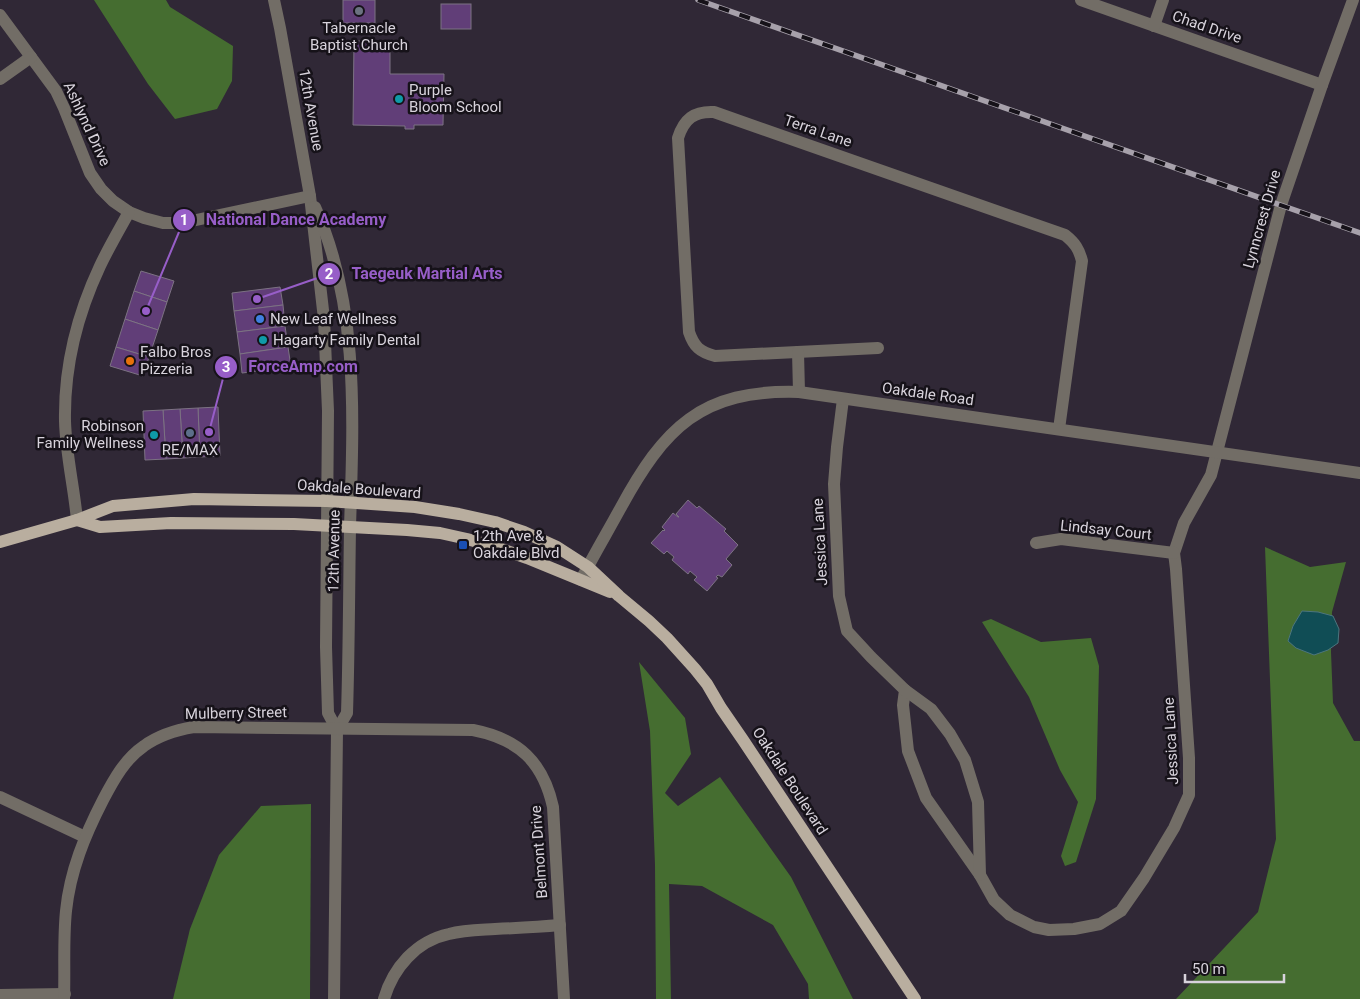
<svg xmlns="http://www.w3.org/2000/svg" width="1360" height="999" font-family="Roboto,sans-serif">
<rect width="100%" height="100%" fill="#302836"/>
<!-- forest -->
<g fill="#456d30">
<path d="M94,0H166L170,7L233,46L232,81L217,109L175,119L148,84Z"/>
<path d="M1265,547L1310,567L1346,562L1332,612L1331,652L1333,703L1354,741H1360V999H1176L1258,912L1276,839Z"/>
<path d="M991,619L1041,642L1091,638L1099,666L1096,799L1076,862L1065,866L1061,856L1078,802L1060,770L1029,697L982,622Z"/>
<path d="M639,662L685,718L691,754L665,793L678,806L720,777L791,877L853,999H809L808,984L773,925L702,886L669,884L671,999H656L655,865L650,731Z"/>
<path d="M311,804L310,999H173L190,929L219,855L261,806Z"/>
</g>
<!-- water -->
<path fill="#104d55" stroke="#4c757e" d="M1302,611L1318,612L1333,616L1339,629L1338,643L1328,650L1314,655L1296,648L1288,641L1293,626Z"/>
<!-- building -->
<g fill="#613e78" stroke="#7c7283">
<rect x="343" y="0" width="32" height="23"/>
<rect x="441" y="4" width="30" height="25"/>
<path d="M354,41H390V74H444L443,125H414V129H405V126L353,125Z"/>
<path d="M141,271L174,281L167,302L134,291Z"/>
<path d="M280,287L283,305L234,311L232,293Z"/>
<path d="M134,291L167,302L158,330L125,319Z"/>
<path d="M283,305L285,326L237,332L234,311Z"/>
<path d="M125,319L158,330L149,357L116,347Z"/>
<path d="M285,326L288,347L240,354L237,332Z"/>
<path d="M116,347L149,357L143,376L110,366Z"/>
<path d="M288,347L291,367L242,373L240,354Z"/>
<path d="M218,407L220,456L200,457L198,408Z"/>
<path d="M198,408L200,457L183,458L180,409Z"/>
<path d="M180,409L183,458L166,459L163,410Z"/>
<path d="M163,410L166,459L145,460L143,411Z"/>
<path d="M688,500L697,508L699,506L726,529L724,531L738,545L726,559L732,565L722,577L718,575L716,577L718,578L707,591L694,580L697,577L690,571L688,574L672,560L674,557L667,551L664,554L651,543L663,530L664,531L665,530L662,527L673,513L678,517H679L676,514Z"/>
</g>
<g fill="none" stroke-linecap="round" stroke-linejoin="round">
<!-- minor -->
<g stroke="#726d66" stroke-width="12">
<path d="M274,0L280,28L310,196L324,319L328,411L326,647L328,713L337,730L334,999"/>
<path d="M1081,0L1322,85"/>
<path d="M0,15L56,91L64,108L90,173L101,189L113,201L129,212L144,218L163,223H182L310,196"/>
<path d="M1154,26L1163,0"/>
<path d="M0,79L31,57"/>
<path d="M315,207C360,306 353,422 350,528C349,590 349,651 347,713L337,730"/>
<path d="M878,348L715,356C700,352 694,347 689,332L678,138C684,119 694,111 714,112L1065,235C1075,243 1079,249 1082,261L1059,429"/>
<path d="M798,352L799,392"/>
<path d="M843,399L837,447L834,484L839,596L847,631L871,657L905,690L903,705L908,751L926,798L980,875L994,900L1010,915L1034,927L1049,930L1074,929L1100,924L1121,911L1144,878L1174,828L1189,795V758L1176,569L1174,553L1184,523L1211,475L1281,205L1322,85L1353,0"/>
<path d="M77,520C74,487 66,455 65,421C64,367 77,315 100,266C109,247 119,230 129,212"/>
<path d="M1036,543L1061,539L1174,553"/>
<path d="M581,580C593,556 607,533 620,509C664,428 701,389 799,392L1360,473"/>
<path d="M905,690L931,709L950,734L965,760L978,802L980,875"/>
<path d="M0,797L85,837"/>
<path d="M0,995L65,994"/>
<path d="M64,999C65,970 63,940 66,911C70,871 85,835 103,800C114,779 125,759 144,746C159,735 176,730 194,727L473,730C519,739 543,762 553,807L564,999"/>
<path d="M384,999C393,968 416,941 449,934C464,930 480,930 495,929C517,928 538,927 560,925"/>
</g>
<!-- major -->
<g stroke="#b9ae9f" stroke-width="12">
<path d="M77,520L100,527L171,523L294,524L407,530L440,533L467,539L495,547L527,558L610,592"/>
<path d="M0,542L77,520L113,506L194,499L327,501L415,507L459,514L495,522L524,532L557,547L588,567L619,596L649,621L667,638L695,669L707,684L721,708L743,740L915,999"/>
</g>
<!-- rail casing -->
<g stroke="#a7a1ab" stroke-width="5.5">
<path id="rail" d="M698,0L1360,233"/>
</g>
<!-- rail -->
<use href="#rail" stroke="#161219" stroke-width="4" stroke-dasharray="11" stroke-linecap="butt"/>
</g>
<!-- markers -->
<circle fill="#6b7280" stroke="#161219" stroke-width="2" cx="359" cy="11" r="5"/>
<g fill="#0f9aa8" stroke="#161219" stroke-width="2">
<circle cx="399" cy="99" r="5"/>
<circle cx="263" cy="340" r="5"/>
<circle cx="154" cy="435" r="5"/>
</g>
<circle fill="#3f7fe0" stroke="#161219" stroke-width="2" cx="260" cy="319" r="5"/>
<circle fill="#e8710a" stroke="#161219" stroke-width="2" cx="130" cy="361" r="5"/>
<circle fill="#5c6f8a" stroke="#161219" stroke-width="2" cx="190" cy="433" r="5"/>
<rect fill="#1a4fb4" stroke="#161219" stroke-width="2" x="458" y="540" width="10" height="10" rx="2.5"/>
<g text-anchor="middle" stroke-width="5" stroke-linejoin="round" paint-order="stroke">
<!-- street labels -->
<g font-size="15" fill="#d8d3dc" stroke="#161219">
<text transform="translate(1207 27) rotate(19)" y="5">Chad Drive</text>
<text transform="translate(311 110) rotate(80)" y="5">12th Avenue</text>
<text transform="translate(87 124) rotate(65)" y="5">Ashlynd Drive</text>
<text transform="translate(818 131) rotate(19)" y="5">Terra Lane</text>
<text transform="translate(1262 219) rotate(-74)" y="5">Lynncrest Drive</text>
<text transform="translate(928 394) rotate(8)" y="5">Oakdale Road</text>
<text transform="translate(359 489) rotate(4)" y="5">Oakdale Boulevard</text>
<text transform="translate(1106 530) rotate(6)" y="5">Lindsay Court</text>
<text transform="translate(820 542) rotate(-93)" y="5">Jessica Lane</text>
<text transform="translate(334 551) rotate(-89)" y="5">12th Avenue</text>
<text transform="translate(236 713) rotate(-1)" y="5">Mulberry Street</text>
<text transform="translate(1171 741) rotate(-93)" y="5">Jessica Lane</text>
<text transform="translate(790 781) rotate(57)" y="5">Oakdale Boulevard</text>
<text transform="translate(539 852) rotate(-94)" y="5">Belmont Drive</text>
</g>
<!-- poi labels -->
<g font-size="15" fill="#d8d3dc" stroke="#161219" text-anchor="start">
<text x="359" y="33" text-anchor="middle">Tabernacle<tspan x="359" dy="17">Baptist Church</tspan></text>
<text x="409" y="95">Purple<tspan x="409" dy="17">Bloom School</tspan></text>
<text x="270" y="324">New Leaf Wellness</text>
<text x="273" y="345">Hagarty Family Dental</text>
<text x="140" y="357">Falbo Bros<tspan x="140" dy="17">Pizzeria</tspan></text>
<text x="144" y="431" text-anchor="end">Robinson<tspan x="144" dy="17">Family Wellness</tspan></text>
<text x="190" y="455" text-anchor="middle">RE/MAX</text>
<text x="473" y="541">12th Ave &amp;<tspan x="473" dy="17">Oakdale Blvd</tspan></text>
</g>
</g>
<!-- callouts -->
<path fill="none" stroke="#975ec8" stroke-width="2" d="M146 311L184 220M257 299L329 274M209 432L226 367"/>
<g fill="#975ec8" stroke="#161219" stroke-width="2">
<circle cx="146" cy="311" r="5"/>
<circle cx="257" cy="299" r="5"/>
<circle cx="209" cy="432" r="5"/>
<circle cx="184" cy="220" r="12"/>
<circle cx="329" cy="274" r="12"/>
<circle cx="226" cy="367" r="12"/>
</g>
<g font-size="15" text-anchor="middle" font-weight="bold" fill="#fff">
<text x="184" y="225">1</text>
<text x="329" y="279">2</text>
<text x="226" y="372">3</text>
</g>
<g font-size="16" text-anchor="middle" font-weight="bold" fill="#975ec8" stroke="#161219" stroke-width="5" stroke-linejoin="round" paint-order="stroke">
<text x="296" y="225">National Dance Academy</text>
<text x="427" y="279">Taegeuk Martial Arts</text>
<text x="303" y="372">ForceAmp.com</text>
</g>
<!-- scale -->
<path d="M1185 974v8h99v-8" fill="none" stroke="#d8d3dc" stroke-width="2.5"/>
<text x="1192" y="974" font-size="15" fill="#d8d3dc" stroke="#161219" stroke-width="4" paint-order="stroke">50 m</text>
</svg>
